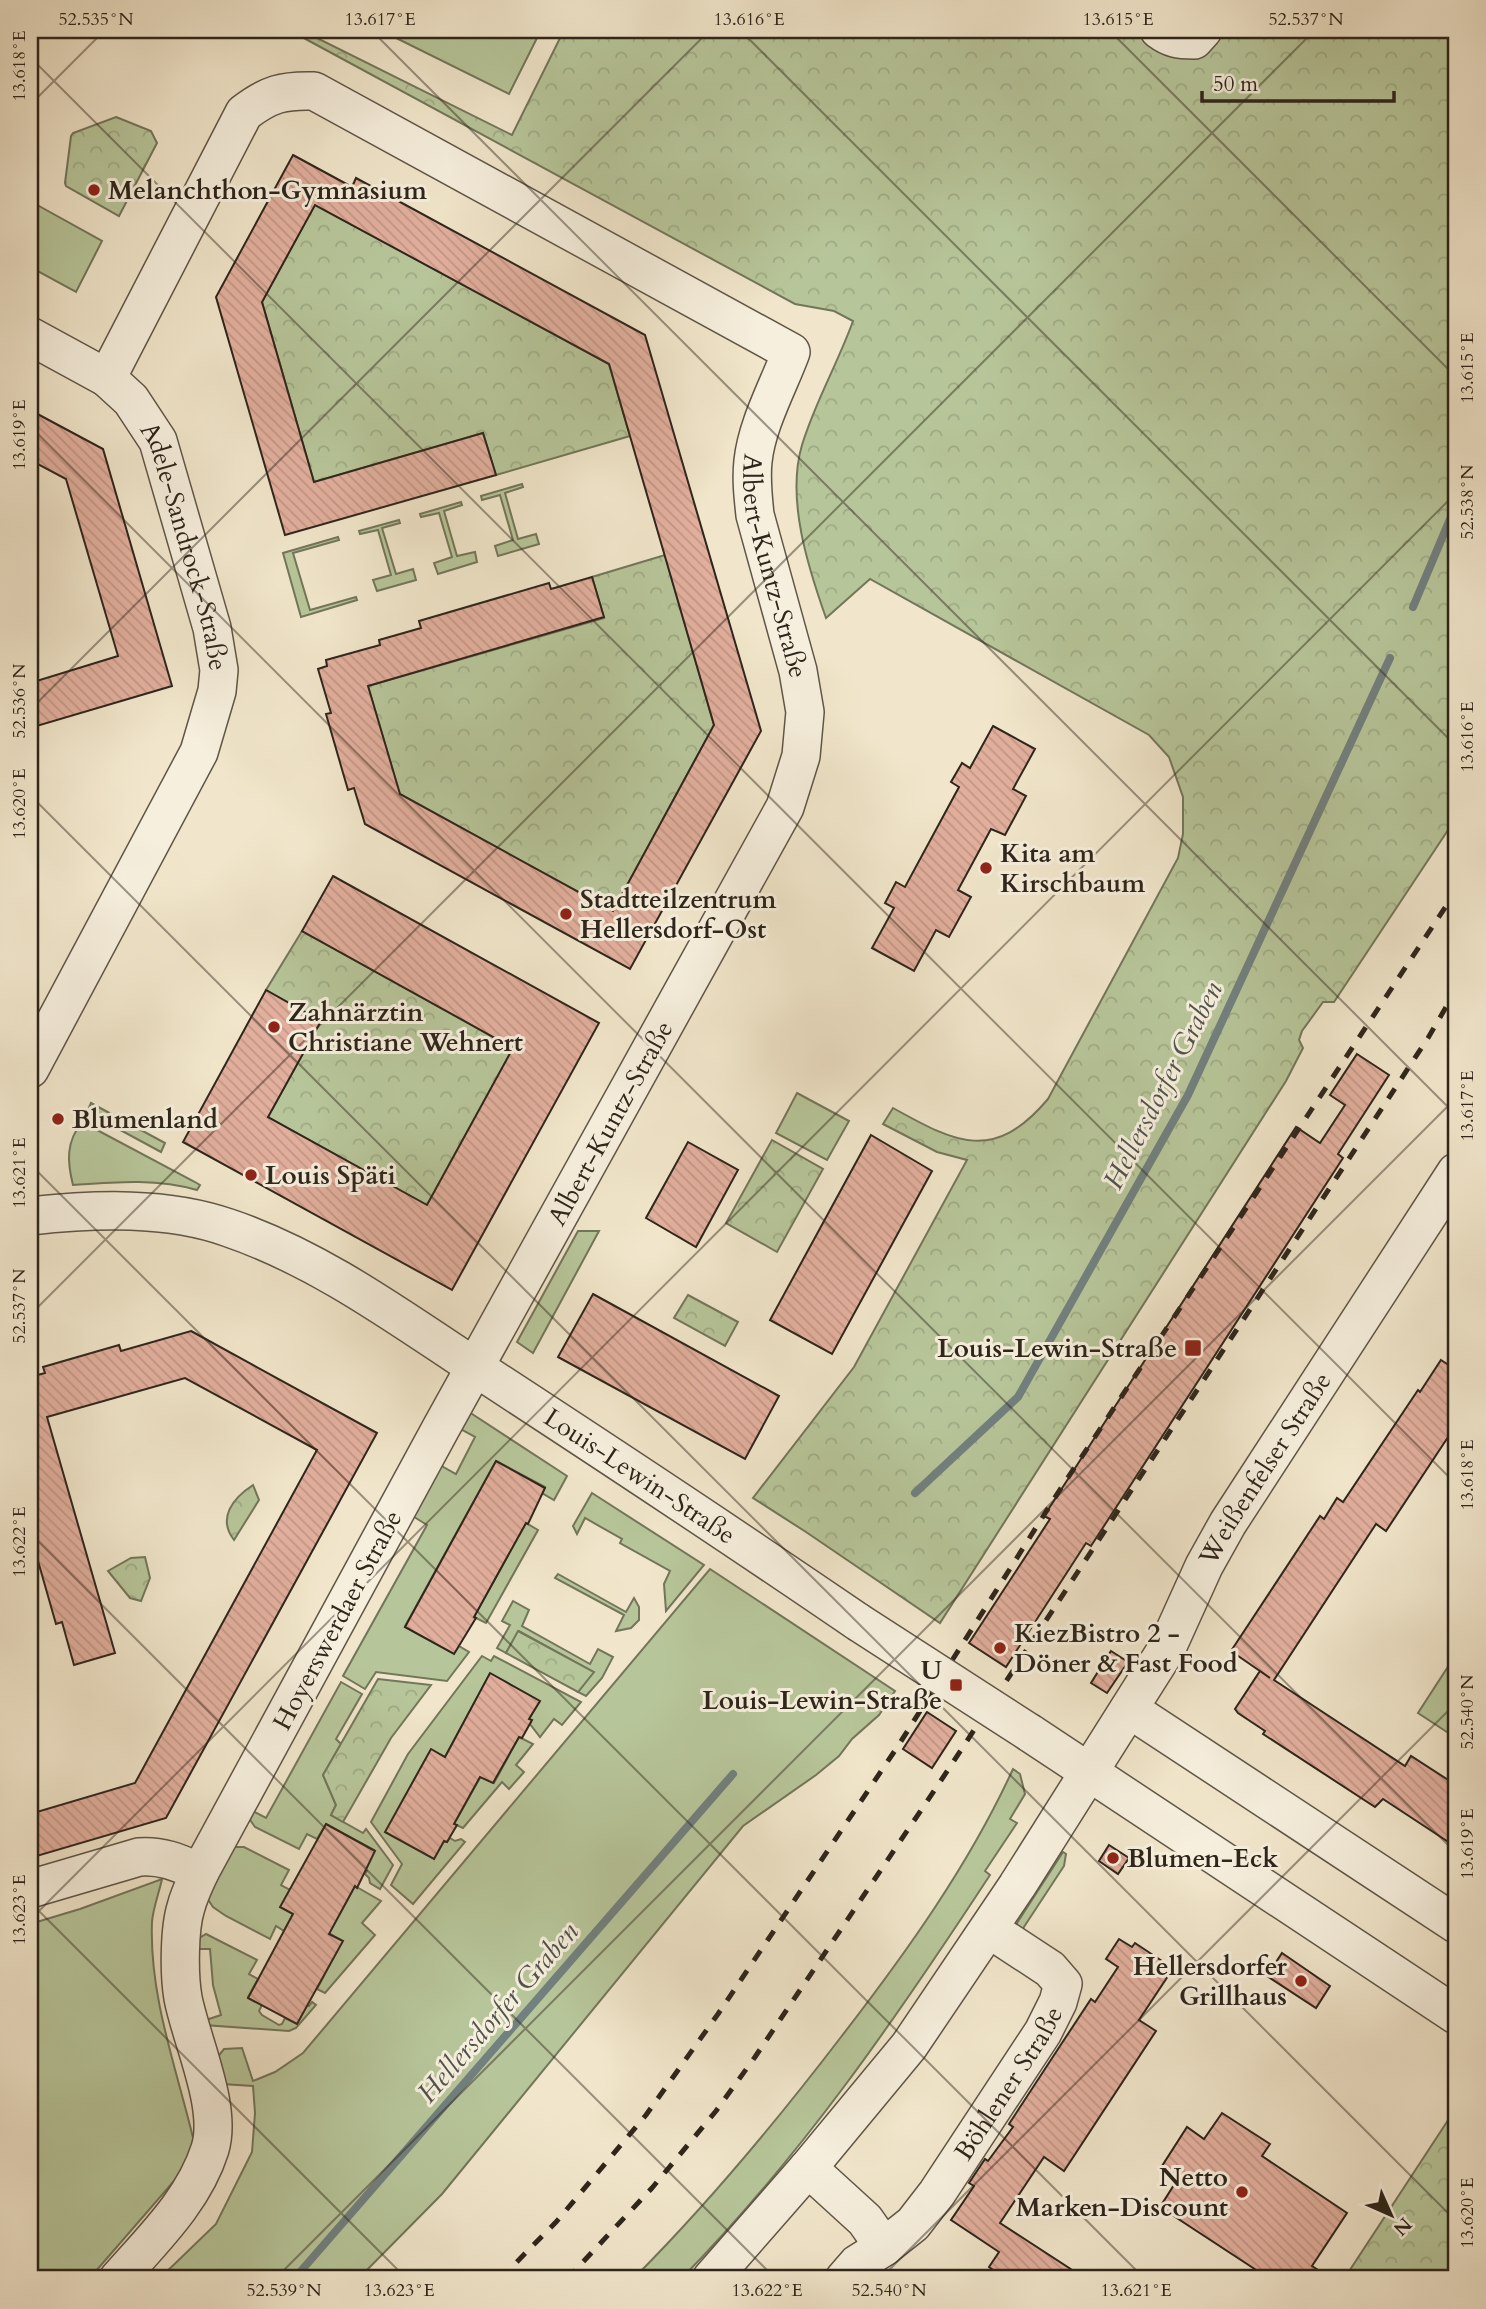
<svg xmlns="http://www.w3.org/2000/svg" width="1486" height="2309" font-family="Cardo,serif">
<defs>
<pattern id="park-crowns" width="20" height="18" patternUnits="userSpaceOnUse" patternTransform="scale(1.75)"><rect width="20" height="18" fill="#b7c69a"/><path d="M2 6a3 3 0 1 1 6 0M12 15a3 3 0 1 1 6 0" fill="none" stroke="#9eaa84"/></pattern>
<pattern id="building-back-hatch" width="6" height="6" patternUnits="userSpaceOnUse" patternTransform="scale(1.75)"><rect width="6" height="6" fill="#e2af9d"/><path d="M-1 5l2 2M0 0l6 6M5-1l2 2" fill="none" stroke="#c29687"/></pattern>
</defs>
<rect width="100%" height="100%" fill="#f1e6cb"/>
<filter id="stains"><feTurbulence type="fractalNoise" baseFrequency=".00286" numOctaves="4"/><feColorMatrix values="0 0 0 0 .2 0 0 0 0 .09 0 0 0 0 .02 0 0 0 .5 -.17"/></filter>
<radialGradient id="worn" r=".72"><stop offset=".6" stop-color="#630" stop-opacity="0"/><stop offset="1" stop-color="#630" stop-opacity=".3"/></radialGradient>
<!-- grass -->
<g fill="#b7c69a" stroke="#72765a" stroke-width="2">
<path d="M380,30H541L509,94Z"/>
<path d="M30,201L102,241L76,292L30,267Z"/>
<path d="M522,484L523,487L505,493L518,539L536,534L539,544L498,556L495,546L513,540L500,495L482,500L481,496Z"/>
<path d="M461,502L462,505L444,511L457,556L475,552L477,562L438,574L434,563L452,557L439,513L421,517L420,514Z"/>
<path d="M399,520L400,523L382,528L396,574L413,569L416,580L377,591L373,580L391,575L378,530L360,534L359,531Z"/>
<path d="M338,537L339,540L293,553L310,610L356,597L357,600L301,617L283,553Z"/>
<path d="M797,1093L849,1121L827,1160L776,1133Z"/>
<path d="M91,1103L165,1143L161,1152L87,1112Z"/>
<path d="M82,1122L195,1182L200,1185L197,1190C157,1178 114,1182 73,1185C67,1161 66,1142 82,1122Z"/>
<path d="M578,1231H599L533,1353L517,1342Z"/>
<path d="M466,1410L567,1476L554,1500L542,1493L545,1487L496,1461L405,1626L454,1653L459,1646L469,1652L447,1681L376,1672L365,1689L343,1676L427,1525L411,1515L438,1464L456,1474L475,1437L457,1427Z"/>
<path d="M592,1493L704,1565L666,1611L664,1584L670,1571L620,1543L622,1539L585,1518L577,1534L573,1526Z"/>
<path d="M526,1523L538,1530L486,1623L474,1617Z"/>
<path d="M710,1569L895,1691L879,1715L852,1739L839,1756L816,1775L743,1826L442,2194L358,2279H159L216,2224L252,2152L255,2113L253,2086L222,2084L215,2060L224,2049L242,2048L253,2081L275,2072L303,2053Z"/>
<path d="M558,1574L626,1612L634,1598L639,1607V1620L631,1628L616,1631L624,1615L555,1578Z"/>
<path d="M513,1601L529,1610L522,1626L590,1664L598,1649L613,1657L602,1678L586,1696L578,1692L593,1672L519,1631L506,1653L497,1648L510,1625L502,1621Z"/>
<path d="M482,1656L491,1661L494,1656L581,1702L562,1725L554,1719L540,1737L530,1724L531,1721L529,1719L539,1701L490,1674L445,1757L431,1750L386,1832L434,1859L444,1841L447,1842L450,1838L455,1841L461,1839L465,1842L413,1904L391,1885L402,1864L371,1822L408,1754Z"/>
<path d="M1453,1659L1456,1661L1454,1680L1456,1682V1738L1418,1713Z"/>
<path d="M341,1682L362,1694L336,1739L341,1744L323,1775L336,1805L331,1815L363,1833L366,1829L393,1865L380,1889L370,1883L369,1878L365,1874L367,1871L365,1869L374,1850L326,1824L317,1839L307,1834L299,1849L255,1827L246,1814L249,1809L266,1818Z"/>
<path d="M519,1737L533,1744L516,1765L524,1772L509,1789L502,1782L463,1828L454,1824L481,1776L494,1783Z"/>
<path d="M1013,1769L1020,1774L1025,1794L1010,1819L1017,1823L985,1871L990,1875C897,2017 801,2157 681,2279H633C708,2204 776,2122 841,2037C906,1953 969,1865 1013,1769Z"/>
<path d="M227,1847H244L289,1870L281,1885L290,1890L293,1914L284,1931L276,1926L270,1939L226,1916L213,1907L203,1892Z"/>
<path d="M1063,1852L1066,1854L1064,1866L1018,1936L1017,1923Z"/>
<path d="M162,1879C159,1893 153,1908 152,1922C149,1998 178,2072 195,2146L181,2173L89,2279H30V1924L80,1909Z"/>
<path d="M355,1886L381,1901L362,1923L375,1935L325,1993L317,1989L342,1941L329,1933Z"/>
<path d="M206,1934L257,1960L249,1974L258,1979L248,1997L262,2005L259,2011L262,2015L279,2025L282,2024L285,2018L297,2024L307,2005L309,2006L312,2002L316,2005L296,2028L289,2031L204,2025L203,2021L221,2015L213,1985L210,1949H192L191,1943Z"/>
</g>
<!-- park -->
<g fill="url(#park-crowns)" stroke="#72765a" stroke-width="2">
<path d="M289,30H301L512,135L564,30H1456V818L1334,1002H1323L1302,1031L1299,1040L1303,1048L1286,1081L940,1623L806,1532L753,1498L854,1367L967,1160L937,1152L883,1124L893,1108C956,1143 994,1163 1048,1099L1178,858L1183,834V797L1169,757L1149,735L870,579L826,618C808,567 786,499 802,445C815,402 838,363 853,321L834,311L795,304Z"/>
<path d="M116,117L151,131L157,143L119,216L66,186L65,183L71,136L73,133Z"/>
<path d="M320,195L336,216L609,364L630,436L496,475L483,433L314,482L262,302Z"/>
<path d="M665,555L714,725L613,911L400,795L368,686L604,618L592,577Z"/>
<path d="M302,931L513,1048L427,1205L268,1117L321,1021L266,990Z"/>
<path d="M772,1140L823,1169L777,1252L726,1223Z"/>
<path d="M688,1295L738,1322L725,1346L674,1318Z"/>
<path d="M253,1485L259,1500L234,1540C217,1518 233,1498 253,1485Z"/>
<path d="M145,1557L150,1578L141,1601L130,1598L108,1571L131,1558Z"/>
<path d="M518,1631L594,1672L578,1692L506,1653Z"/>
<path d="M378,1679L431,1685L391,1738L343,1822L331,1815L336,1805L323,1775Z"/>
<path d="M1456,2108V2279H1344Z"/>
</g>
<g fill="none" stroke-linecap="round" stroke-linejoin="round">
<!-- stream -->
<g stroke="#72807f" stroke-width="8">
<path d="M1413,607L1456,505"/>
<path d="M915,1493L1018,1397L1188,1095L1390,658"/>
<path d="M294,2279L733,1774"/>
</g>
</g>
<!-- building -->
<g fill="url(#building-back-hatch)" stroke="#2e251b" stroke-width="2">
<path d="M293,155L352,187L356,178L645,335L761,731L630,969L365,824L354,788L348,790L341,766L326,714L331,713L318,669L327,666L326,660L380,645L379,640L421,628L419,621L549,583L551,589L592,577L604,617L368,686L400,794L613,911L714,725L609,364L315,205L262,302L314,482L483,433L496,475L285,535L216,297Z"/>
<path d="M30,410L103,449L172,686L30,728V683L118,656L66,479L30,460Z"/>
<path d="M993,726L1035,749L1013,789L1026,796L1005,835L991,829L958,890L971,897L949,937L936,930L914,971L872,948L894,908L885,903L896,882L905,887L959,787L951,782L962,763L970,768Z"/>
<path d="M333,876L599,1023L452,1290L183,1142L266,990L321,1021L268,1117L427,1205L513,1048L302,931Z"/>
<path d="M1357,1054L1389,1075L1338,1154L1343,1158L1091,1546L1086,1543L1006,1667L969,1643L1050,1519L1044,1516L1296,1127L1320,1143L1345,1105L1330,1095Z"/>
<path d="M871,1135L932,1171L832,1354L770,1320Z"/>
<path d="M688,1142L738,1170L696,1247L646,1218Z"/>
<path d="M593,1294L779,1396L745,1459L558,1357Z"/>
<path d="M191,1331L377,1433L166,1818L30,1858V1814L135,1783L317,1450L185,1378L47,1417L115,1653L74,1665L62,1622L56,1624L30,1533V1377L45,1373L43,1367L119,1345L121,1351Z"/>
<path d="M1441,1360L1456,1370V1425L1386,1531L1376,1524L1274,1680L1405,1766L1411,1756L1456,1785V1847L1383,1799L1375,1807L1263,1734L1265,1731L1238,1713L1235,1709L1260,1671L1270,1678L1231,1651L1320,1516L1324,1519L1337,1498L1343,1502L1418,1390L1420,1392Z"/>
<path d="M496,1461L545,1488L528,1524L526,1523L474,1617L476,1618L454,1654L405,1627Z"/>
<path d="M1111,1651L1128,1662L1107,1693L1091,1683Z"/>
<path d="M490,1673L540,1701L529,1719L532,1720L522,1738L519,1737L493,1783L480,1777L454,1824L457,1825L447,1842L444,1841L434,1859L385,1832L431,1749L445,1757Z"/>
<path d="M927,1712L956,1731L932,1768L903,1749Z"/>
<path d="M326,1824L375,1851L357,1888L355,1886L329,1934L343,1941L297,2024L248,1998L293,1914L280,1907Z"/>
<path d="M1109,1845L1129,1858L1118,1874L1099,1861Z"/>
<path d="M1119,1939L1132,1947L1135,1943L1165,1963L1162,1968L1170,1973L1139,2020L1156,2031L1064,2171L1044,2157L1000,2223L1086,2279H991L996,2272L989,2267L999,2252L951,2220L974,2186L969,2183L985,2159L988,2161L1013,2127L1009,2124L1060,2046L1091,1999L1095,2002L1118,1967L1106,1959Z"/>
<path d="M1282,1953L1330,1986L1316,2008L1267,1976Z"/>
<path d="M1222,2113L1270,2144L1262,2156L1347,2213L1312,2266L1332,2279H1270L1160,2207L1179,2177L1162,2166L1187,2127L1204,2139Z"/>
</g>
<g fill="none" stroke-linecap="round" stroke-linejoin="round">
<!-- minor casing -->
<g stroke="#5f5547" stroke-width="40">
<g id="minor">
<path d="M1159,30C1171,39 1179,40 1194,40L1203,30"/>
<path id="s1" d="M30,336L107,378L131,400L158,441L212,628L219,670L217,691L199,752L30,1069"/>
<path id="s2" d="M107,378L244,113C269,94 283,90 314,91L791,352C778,387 757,424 753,461C751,479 753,497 755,515L798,671L805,712L801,756L785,807L441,1428L200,1872C195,1883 189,1895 186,1907C179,1929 179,1975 183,1998C191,2040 223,2107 210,2149C194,2200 153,2239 118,2279"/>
<path id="s3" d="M30,1216C95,1209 167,1206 229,1228C323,1260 404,1321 487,1375C611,1456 735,1538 858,1622"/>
<path d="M1129,1709L1456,1924"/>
<path d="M1030,1733L1456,2015"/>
<path d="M30,1889L139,1857C162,1855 179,1863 200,1872"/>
<path d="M808,2168L865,2220L884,2247"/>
<path id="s4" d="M711,2279L808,2168L909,2046L1017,1886L1166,1650L1204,1566L1228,1523L1456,1172"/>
<path id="s5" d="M844,2279L857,2264L884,2247L913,2224L937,2193L1043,2032L1058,2002L1063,1984L1050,1969L989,1929"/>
</g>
</g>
<!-- minor -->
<use href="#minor" stroke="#f6efdd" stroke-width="37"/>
<!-- rail -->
<g stroke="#2e251b" stroke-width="5" stroke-dasharray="12 12" stroke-linecap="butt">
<path d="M500,2279L557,2221L646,2115L718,2014L898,1746L1061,1488L1456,891"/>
<path d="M567,2279L652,2188L716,2111L755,2057L940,1782L1428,1038L1456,990"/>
</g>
<!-- minor-bridge casing -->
<g stroke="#5f5547" stroke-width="40" stroke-linecap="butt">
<path id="minor-bridge" d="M858,1622L1030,1733"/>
</g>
<!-- minor-bridge -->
<use href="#minor-bridge" stroke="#f6efdd" stroke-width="37"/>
</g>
<!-- ticks -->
<path fill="none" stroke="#2e251b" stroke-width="2" stroke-opacity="0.45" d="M371,30L1456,1115M740,30L1456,746M1109,30L1456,377M30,57L1456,1484M30,105L105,30M30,426L1456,1853M30,710L710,30M30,795L1456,2221M30,1164L1145,2279M30,1315L1315,30M30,1533L776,2279M30,1902L407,2279M30,1920L1456,493M30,2271L38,2279M275,2279L1456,1098M880,2279L1456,1703"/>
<!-- markers -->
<g fill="#8f2418" stroke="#f6efdd" stroke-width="2.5">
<circle cx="94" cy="190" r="7"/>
<circle cx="986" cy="868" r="7"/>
<circle cx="566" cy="914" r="7"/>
<circle cx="274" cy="1027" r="7"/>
<circle cx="58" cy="1119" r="7"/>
<circle cx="251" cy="1175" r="7"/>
<rect x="1184" y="1339" width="18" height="18" rx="3.5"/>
<circle cx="1000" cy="1648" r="7"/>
<rect x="949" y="1678" width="14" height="14" rx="3.5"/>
<circle cx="1113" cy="1858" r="7"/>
<circle cx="1301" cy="1981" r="7"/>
<circle cx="1242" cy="2192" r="7"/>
</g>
<g text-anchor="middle" stroke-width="6" stroke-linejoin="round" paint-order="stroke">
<!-- poi labels -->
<g font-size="26" font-weight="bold" fill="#2e251b" stroke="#f6efdd" text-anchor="start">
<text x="108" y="199">Melanchthon-Gymnasium</text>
<text x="1000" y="862">Kita am<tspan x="1000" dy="30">Kirschbaum</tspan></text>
<text x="580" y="908">Stadtteilzentrum<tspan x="580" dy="30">Hellersdorf-Ost</tspan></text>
<text x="288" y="1021">Zahnärztin<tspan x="288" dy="30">Christiane Wehnert</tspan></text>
<text x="72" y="1128">Blumenland</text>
<text x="265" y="1184">Louis Späti</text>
<text x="1177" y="1357" text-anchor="end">Louis-Lewin-Straße</text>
<text x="1014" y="1642">KiezBistro 2 -<tspan x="1014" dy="30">Döner &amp; Fast Food</tspan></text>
<text x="942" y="1679" text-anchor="end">U<tspan x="942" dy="30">Louis-Lewin-Straße</tspan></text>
<text x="1127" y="1867">Blumen-Eck</text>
<text x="1287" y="1975" text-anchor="end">Hellersdorfer<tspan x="1287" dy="30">Grillhaus</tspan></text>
<text x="1228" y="2186" text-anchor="end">Netto<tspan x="1228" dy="30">Marken-Discount</tspan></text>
</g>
<!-- street labels -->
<g font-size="26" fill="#2e251b" stroke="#f6efdd">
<text dy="9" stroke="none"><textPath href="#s1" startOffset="278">Adele-Sandrock-Straße</textPath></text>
<text dy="9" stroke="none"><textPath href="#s2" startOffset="1141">Albert-Kuntz-Straße</textPath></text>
<text transform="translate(610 1123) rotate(-61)" y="9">Albert-Kuntz-Straße</text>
<text dy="9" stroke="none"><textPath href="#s4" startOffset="985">Weißenfelser Straße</textPath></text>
<text dy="9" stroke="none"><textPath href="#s3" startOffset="682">Louis-Lewin-Straße</textPath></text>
<text transform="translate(337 1620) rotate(-62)" y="9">Hoyerswerdaer Straße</text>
<text dy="9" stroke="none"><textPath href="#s5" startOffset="259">Böhlener Straße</textPath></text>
</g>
<!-- water labels -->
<g font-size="28" font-style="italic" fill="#50534d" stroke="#f6efdd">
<text transform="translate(1162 1085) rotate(-63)" y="10">Hellersdorfer Graben</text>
<text transform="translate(497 2012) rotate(-49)" y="10">Hellersdorfer Graben</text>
</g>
</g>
<!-- margin -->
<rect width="1486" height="2309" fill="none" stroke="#f1e6cb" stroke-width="77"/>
<!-- north arrow -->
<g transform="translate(1391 2215) rotate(135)" stroke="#f6efdd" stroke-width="5" paint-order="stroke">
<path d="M0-5L12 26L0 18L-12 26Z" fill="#2e251b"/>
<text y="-10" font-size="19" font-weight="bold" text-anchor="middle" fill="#2e251b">N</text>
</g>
<!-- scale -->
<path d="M1202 91v10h192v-10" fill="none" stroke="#2e251b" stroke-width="3.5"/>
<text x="1213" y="91" font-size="21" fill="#2e251b" stroke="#f6efdd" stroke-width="5" paint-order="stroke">50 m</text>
<rect x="38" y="38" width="1410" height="2232" fill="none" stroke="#2e251b" stroke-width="2.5"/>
<g font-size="18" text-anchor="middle" fill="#2e251b">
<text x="96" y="25">52.535°N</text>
<text x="380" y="25">13.617°E</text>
<text x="749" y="25">13.616°E</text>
<text x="1118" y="25">13.615°E</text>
<text x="1306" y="25">52.537°N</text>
<text transform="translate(19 66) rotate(-90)" y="6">13.618°E</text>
<text transform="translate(1467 368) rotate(-90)" y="6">13.615°E</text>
<text transform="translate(19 435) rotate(-90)" y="6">13.619°E</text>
<text transform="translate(1467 502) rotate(-90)" y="6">52.538°N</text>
<text transform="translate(19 701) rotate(-90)" y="6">52.536°N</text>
<text transform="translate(1467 737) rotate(-90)" y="6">13.616°E</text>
<text transform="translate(19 804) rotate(-90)" y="6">13.620°E</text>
<text transform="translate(1467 1106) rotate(-90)" y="6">13.617°E</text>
<text transform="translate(19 1173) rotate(-90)" y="6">13.621°E</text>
<text transform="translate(19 1306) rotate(-90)" y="6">52.537°N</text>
<text transform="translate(1467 1475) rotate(-90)" y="6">13.618°E</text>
<text transform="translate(19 1542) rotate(-90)" y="6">13.622°E</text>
<text transform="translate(1467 1712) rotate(-90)" y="6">52.540°N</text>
<text transform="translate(1467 1844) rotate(-90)" y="6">13.619°E</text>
<text transform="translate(19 1910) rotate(-90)" y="6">13.623°E</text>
<text transform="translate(1467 2213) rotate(-90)" y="6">13.620°E</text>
<text x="284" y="2296">52.539°N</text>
<text x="399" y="2296">13.623°E</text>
<text x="767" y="2296">13.622°E</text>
<text x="889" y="2296">52.540°N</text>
<text x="1136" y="2296">13.621°E</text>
</g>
<rect width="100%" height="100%" filter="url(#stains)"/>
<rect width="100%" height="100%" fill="url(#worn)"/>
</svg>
